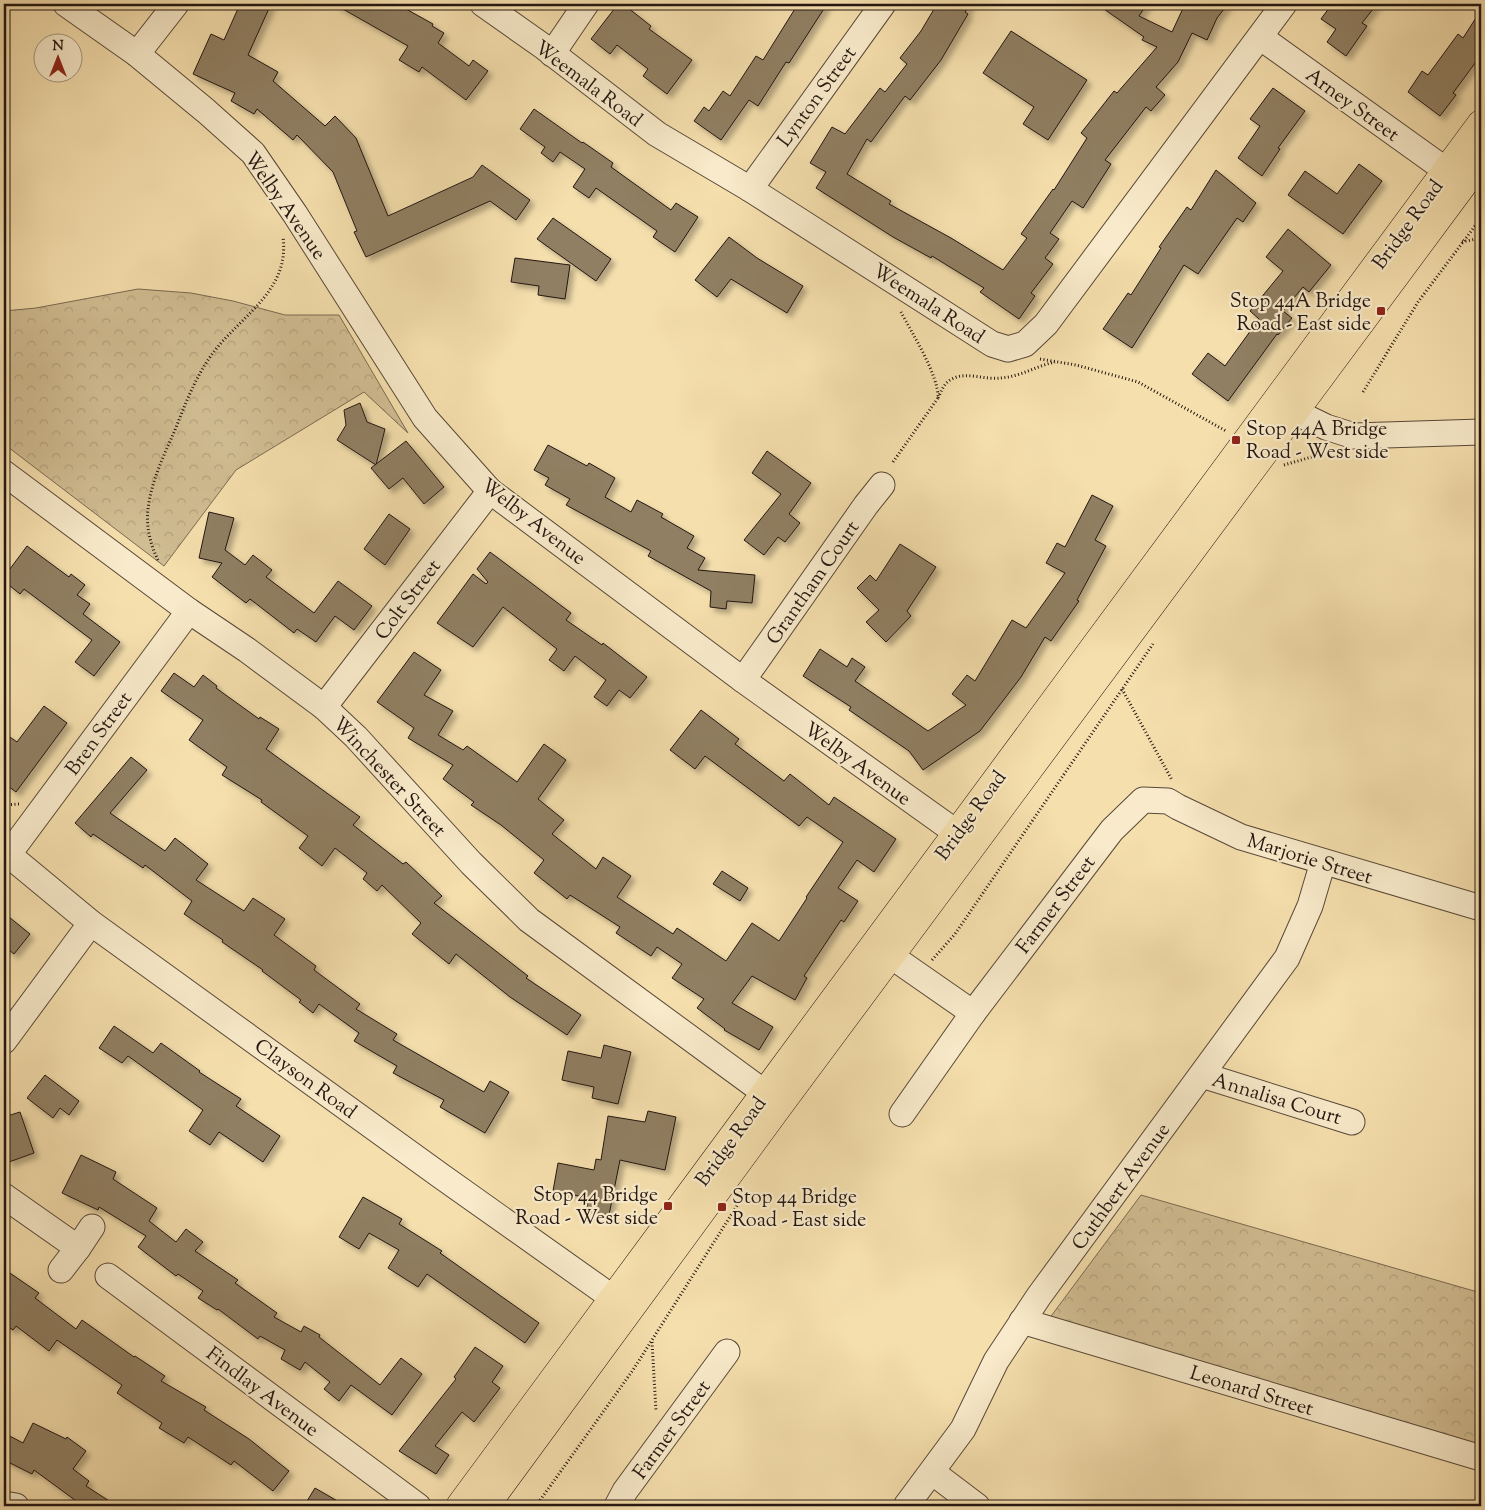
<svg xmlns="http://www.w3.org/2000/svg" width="1485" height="1510" font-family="'Sorts Mill Goudy',serif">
<defs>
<pattern id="park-crowns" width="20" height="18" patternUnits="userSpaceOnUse" patternTransform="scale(1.25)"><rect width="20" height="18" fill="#d1bd92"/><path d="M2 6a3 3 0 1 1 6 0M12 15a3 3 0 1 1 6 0" fill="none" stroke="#b3a27d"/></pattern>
<filter id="shadow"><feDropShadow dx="4.5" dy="4.5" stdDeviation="2.5" flood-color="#0004"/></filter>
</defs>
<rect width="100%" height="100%" fill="#f5dfad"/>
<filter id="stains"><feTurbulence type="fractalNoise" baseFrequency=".004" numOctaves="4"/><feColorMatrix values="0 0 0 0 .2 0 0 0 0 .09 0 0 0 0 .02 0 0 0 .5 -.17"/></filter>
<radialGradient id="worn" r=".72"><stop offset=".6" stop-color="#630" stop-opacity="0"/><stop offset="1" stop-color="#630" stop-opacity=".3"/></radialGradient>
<!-- park -->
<g fill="url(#park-crowns)" stroke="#7a6a52">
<path d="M138,289L191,293L233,301L285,315H339L408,433L364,392L236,470L164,566L4,444V311L36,308Z"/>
<path d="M1141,1195L1481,1293V1457L1043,1327Z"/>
</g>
<!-- building -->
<g fill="#907f62" stroke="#231611" filter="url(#shadow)">
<path d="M240,4H271L248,55L278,72L273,81L325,126L335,116L356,138L388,216L473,177L482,165L530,200L516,220L490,201L366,257L354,232L357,231L333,172L297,135L293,140L257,109L254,114L231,101L235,93L193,74L211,34L224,40Z"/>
<path d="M334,4H397L433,24L432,26L444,33L438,43L469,66L473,60L488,71L466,100L422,67L419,72L399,60L408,46Z"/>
<path d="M618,4H623L651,26L649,29L692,60L667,94L643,76L648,69L617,45L610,54L591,39Z"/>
<path d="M798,4H827L789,63L786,62L758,106L749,100L721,140L694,121L704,107L709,111L723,91L730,96L756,56L763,60Z"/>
<path d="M937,4H971L965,12L968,14L941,60L910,100L905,96L871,142L867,139L847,174L891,201L889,204L951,238L1003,270L1027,238L1021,234L1053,189L1054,190L1087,138L1081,133L1114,91L1117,93L1157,47L1142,40L1144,37L1101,7L1103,4H1113L1122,8L1124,4H1147L1139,16L1172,32L1185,4H1228L1217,18L1207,40L1192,33L1178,62L1156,87L1165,95L1151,111L1146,107L1105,160L1111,164L1083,208L1072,201L1050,233L1059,239L1045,258L1053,264L1031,293L1035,296L1019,319L980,292L984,288L932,256L931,258L893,237L816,188L826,172L810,163L832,127L845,134L880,88L885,92L907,64L900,58L921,31Z"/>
<path d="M1332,4H1377L1362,23L1367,26L1346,56L1327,42L1336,29L1321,19Z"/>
<path d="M1481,10V55L1453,93L1456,95L1440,116L1408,92L1422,71L1428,75L1458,34L1463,38Z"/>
<path d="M1011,31L1087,80L1048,140L1023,124L1034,107L983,73Z"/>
<path d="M1273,88L1305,111L1278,148L1280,149L1262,176L1238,158L1260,126L1250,119Z"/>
<path d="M534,109L582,143L583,142L613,163L611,167L671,210L676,203L698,217L675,252L653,237L657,231L596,188L589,198L573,187L585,169L560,152L553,162L541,153L545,147L520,129Z"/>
<path d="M1359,164L1382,181L1343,234L1288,195L1305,171L1337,194Z"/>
<path d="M1216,170L1256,203L1243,222L1237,218L1198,274L1184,265L1132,348L1103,329L1128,293L1131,295L1161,248L1159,247L1187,207L1191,210Z"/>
<path d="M553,218L611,259L596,281L537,239Z"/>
<path d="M1288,229L1331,265L1309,292L1303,287L1283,311L1292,318L1278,335L1277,334L1228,401L1192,374L1208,353L1225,366L1259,319L1250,311L1283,271L1266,257Z"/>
<path d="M729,237L757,258L803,286L787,313L731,279L717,297L695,280Z"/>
<path d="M515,258L570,265L565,299L538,295L539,286L511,282Z"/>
<path d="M360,403L367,422L385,429L376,465L337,440L346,425L344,410Z"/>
<path d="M406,441L444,487L424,504L403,478L389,489L371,468Z"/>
<path d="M548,445L587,466L589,463L615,478L605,497L631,512L637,500L663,514L661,517L694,536L687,548L705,558L698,570L755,575L752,603L727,601L726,609L710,607L711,591L648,556L651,551L566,505L570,499L545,485L549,478L534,470Z"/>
<path d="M767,451L811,483L789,514L800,523L785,542L778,537L764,555L744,540L781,494L752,473Z"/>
<path d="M1092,495L1113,506L1095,540L1106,546L1077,600L1079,601L1051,641L1045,637L1021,677L980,731L923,770L909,751L849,710L851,707L803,676L820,649L847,667L852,658L865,667L855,681L928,731L966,705L952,694L967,675L975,681L1012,620L1026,628L1065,573L1046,563L1057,543L1065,547Z"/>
<path d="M209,512L234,518L225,550L245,565L253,555L272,570L266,577L314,613L338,581L372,606L354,630L335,616L316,642L297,629L294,633L250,599L246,603L212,577L222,563L199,558Z"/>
<path d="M389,514L410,529L385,565L364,549Z"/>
<path d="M900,544L936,567L907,611L911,616L886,642L866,622L879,610L857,588L870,575L876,581Z"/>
<path d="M27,546L69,577L71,574L85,585L77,595L90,604L83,614L120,642L94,676L75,662L92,640L24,589L20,594L4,581V577Z"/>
<path d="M490,552L571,613L566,620L602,645L603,643L647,677L630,698L619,690L607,706L594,697L606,680L575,656L564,671L549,660L557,649L503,607L473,647L437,623L473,574L486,584L488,582L477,569Z"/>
<path d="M414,652L441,670L424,695L453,711L438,735L463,750L467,746L517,782L544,744L566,760L538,799L564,820L552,834L596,869L603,857L631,876L617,897L673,934L677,928L726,961L752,923L779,941L807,898L806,897L843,842L807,817L799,826L705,756L695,769L670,750L701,710L739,739L735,744L784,781L790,774L829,805L834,797L896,839L874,872L857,860L838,888L858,901L844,922L841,920L804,976L807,978L795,1000L752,976L732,1003L773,1027L759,1050L724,1030L725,1029L697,1008L704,999L672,978L682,964L657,947L651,956L616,933L620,927L570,895L567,899L534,873L544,860L501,825L471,805L474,802L443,779L453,765L408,738L414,728L377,702Z"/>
<path d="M174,673L194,687L203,675L217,686L216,688L259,719L260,717L279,729L266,749L360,817L353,825L403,864L406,862L442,896L434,903L528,976L526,978L581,1015L567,1035L510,997L456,954L449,964L412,934L421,923L382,885L377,891L363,879L367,873L335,848L322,866L299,848L308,836L261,802L262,800L222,775L227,767L189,740L203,720L161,691Z"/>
<path d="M44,706L67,723L16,792L4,783V733L17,742Z"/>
<path d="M131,757L147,770L110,813L165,851L175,838L208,864L196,880L244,911L253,898L285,919L274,935L316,966L314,970L360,1004L356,1009L397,1034L393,1040L484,1092L490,1081L509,1092L485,1133L440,1107L444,1100L393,1073L397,1066L354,1041L359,1033L319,1004L313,1013L299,1002L301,1000L262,971L263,970L222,942L223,940L184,914L192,901L145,865L143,868L93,834L91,837L75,823Z"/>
<path d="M722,871L748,888L740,901L713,884Z"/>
<path d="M4,913L30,934L14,954L4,946Z"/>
<path d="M114,1026L153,1053L161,1043L200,1071L199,1072L241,1099L236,1106L280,1136L263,1162L219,1132L210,1145L189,1131L203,1110L128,1056L122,1063L99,1048Z"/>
<path d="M604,1045L631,1052L618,1104L592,1098L594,1087L562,1080L568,1051L601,1058Z"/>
<path d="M45,1075L79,1101L69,1115L60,1108L53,1118L27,1098Z"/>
<path d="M648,1111L676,1117L665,1170L620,1160L609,1215L586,1211L589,1198L553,1191L558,1163L594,1170L596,1159L601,1160L608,1116L645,1122Z"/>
<path d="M20,1112L34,1153L9,1162L4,1147V1117Z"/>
<path d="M81,1155L116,1172L113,1179L157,1208L149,1221L176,1242L186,1229L203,1242L195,1251L238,1280L235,1283L277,1313L274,1317L301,1332L304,1326L320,1335L319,1337L380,1385L401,1358L422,1374L392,1415L351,1385L339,1401L324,1389L330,1382L305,1362L300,1370L281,1359L285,1350L260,1336L258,1339L218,1309L217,1310L198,1298L203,1291L178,1274L176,1276L138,1247L146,1236L99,1207L98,1210L62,1193Z"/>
<path d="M363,1197L402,1219L399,1224L442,1251L440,1253L539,1323L525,1343L427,1274L418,1287L388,1268L399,1250L369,1233L359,1249L339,1237Z"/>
<path d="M4,1269L39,1293L35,1298L76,1329L82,1320L134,1357L135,1356L165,1376L161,1381L206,1407L204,1410L249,1439L289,1471L273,1491L234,1461L231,1465L188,1437L184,1443L159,1428L162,1423L117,1393L122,1385L57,1340L49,1351L16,1326L13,1330L4,1324Z"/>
<path d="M475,1347L503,1366L492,1382L500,1388L474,1422L462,1412L435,1446L449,1455L436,1474L399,1451L456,1379L454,1377Z"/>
<path d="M33,1423L66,1439L67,1437L86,1451L73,1469L89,1481L86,1486L117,1506H83L34,1470L32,1474L4,1460V1433L23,1443Z"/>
<path d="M315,1488L346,1506H304Z"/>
</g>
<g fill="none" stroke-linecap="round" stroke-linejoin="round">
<!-- minor casing -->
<g stroke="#584838" stroke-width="27">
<g id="minor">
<path d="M66,4L137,54L206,111L253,153L295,214L425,418L490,491L743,680L957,833"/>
<path d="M483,4L544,47L657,134L750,189L992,344L1008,349L1025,344L1046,324L1284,4"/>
<path d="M1260,37L1447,171"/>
<path d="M137,54L176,4"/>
<path d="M552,54L586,4"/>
<path d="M750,189L883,4"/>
<path d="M1295,412L1326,427L1354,436L1481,432"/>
<path d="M4,473L189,611L247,650L324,707L356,737L471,863L529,920L765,1093"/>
<path d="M743,680L866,505L882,485"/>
<path d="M324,707L490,491"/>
<path d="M4,851L91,923L441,1176L613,1298"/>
<path d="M8,855L189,611"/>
<path d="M891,956L973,1013"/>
<path d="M4,1041L91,923"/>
<path d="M1202,1075L1352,1122"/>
<path d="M902,1114L973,1013L1099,847L1112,830L1143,800L1168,801L1178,807L1241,837L1481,908"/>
<path d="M4,1196L78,1248"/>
<path d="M61,1270L78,1248L92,1227"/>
<path d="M108,1276L418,1506"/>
<path d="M1022,1321L1481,1458"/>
<path d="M932,1472L977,1506"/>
<path d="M4,1504L16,1506"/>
<path d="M617,1506L625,1491L727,1352"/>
<path d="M906,1506L963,1429L996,1361L1039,1296L1287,958L1310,906L1323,862"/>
</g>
</g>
<!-- major casing -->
<g stroke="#231611" stroke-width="29">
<g id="major">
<path d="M460,1506L1481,124"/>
<path d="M485,1506L780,1104L1481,160"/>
</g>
</g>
<!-- path -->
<g stroke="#231611" stroke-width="3" stroke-dasharray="1 2.5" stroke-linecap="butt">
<path d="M1462,242L1481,238"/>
<path d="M901,312C912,333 939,376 938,398C942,390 944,382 954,378C967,372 986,380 1000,378C1020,377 1036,366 1055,362"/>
<path d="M1040,359L1076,365L1138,382L1226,431"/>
<path d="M1363,392L1418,302L1481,218"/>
<path d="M893,462L938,398"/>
<path d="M1284,465L1315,456L1327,449"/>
<path d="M158,560C150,544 146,526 148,509C151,482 164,455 175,430C186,402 197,373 216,349C244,314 290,289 283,237"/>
<path d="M1122,689L1172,780"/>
<path d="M4,805L19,804"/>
<path d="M932,960L955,934L1153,644"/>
<path d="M652,1342L656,1411"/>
<path d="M536,1506L633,1370L740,1201"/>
</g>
<!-- minor -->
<use href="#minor" stroke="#f8eaca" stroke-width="25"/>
<!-- major -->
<use href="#major" stroke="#f5dfad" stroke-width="28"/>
</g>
<!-- markers -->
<g fill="#8f2418" stroke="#f8eaca" stroke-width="2">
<rect x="1376" y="306" width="10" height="10" rx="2.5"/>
<rect x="1231" y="435" width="10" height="10" rx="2.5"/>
<rect x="663" y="1201" width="10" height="10" rx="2.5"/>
<rect x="717" y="1202" width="10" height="10" rx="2.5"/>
</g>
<g text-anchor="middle" stroke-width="4.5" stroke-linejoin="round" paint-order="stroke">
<!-- street labels -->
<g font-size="20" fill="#231611" stroke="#f8eaca">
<text transform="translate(589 83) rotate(37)" y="7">Weemala Road</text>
<text transform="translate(816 96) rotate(-54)" y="7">Lynton Street</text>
<text transform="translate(1353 104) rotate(36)" y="7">Arney Street</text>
<text transform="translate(286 205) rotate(55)" y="7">Welby Avenue</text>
<text transform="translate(1407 224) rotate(-54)" y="7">Bridge Road</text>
<text transform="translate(929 303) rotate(33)" y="7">Weemala Road</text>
<text transform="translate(534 521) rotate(38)" y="7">Welby Avenue</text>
<text transform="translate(812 582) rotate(-55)" y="7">Grantham Court</text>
<text transform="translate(407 599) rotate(-53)" y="7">Colt Street</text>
<text transform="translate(98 733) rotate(-54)" y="7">Bren Street</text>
<text transform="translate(858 763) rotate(36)" y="7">Welby Avenue</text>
<text transform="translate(390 776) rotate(47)" y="7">Winchester Street</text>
<text transform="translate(970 815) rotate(-54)" y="7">Bridge Road</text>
<text transform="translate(1310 858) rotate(17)" y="7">Marjorie Street</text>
<text transform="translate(1055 904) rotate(-53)" y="7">Farmer Street</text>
<text transform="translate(306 1078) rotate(36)" y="7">Clayson Road</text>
<text transform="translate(1277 1098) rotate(17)" y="7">Annalisa Court</text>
<text transform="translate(730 1141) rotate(-54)" y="7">Bridge Road</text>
<text transform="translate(1120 1186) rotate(-54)" y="7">Cuthbert Avenue</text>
<text transform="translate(1252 1390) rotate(17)" y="7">Leonard Street</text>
<text transform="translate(263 1391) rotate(37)" y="7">Findlay Avenue</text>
<text transform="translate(671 1429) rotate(-54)" y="7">Farmer Street</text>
</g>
<!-- poi labels -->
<g font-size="20" fill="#231611" stroke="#f8eaca" text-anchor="end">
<text x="1371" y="307">Stop 44A Bridge<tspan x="1371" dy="23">Road - East side</tspan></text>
<text x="1246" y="435" text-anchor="start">Stop 44A Bridge<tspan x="1246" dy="23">Road - West side</tspan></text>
<text x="658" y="1201">Stop 44 Bridge<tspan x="658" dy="23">Road - West side</tspan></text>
<text x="732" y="1203" text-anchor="start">Stop 44 Bridge<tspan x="732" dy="23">Road - East side</tspan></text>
</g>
</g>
<!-- margin -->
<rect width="1485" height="1510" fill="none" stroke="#f5dfad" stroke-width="20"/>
<rect x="5" y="5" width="1475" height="1500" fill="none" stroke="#231611" stroke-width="2.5"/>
<rect x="10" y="10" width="1465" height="1490" fill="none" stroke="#231611"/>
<!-- north arrow -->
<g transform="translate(58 58)"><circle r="24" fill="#f8eaca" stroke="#a39580"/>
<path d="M0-4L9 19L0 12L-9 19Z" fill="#8f2418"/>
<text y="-8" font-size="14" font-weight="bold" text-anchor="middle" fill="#231611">N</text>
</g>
<rect width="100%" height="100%" filter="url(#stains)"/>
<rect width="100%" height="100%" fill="url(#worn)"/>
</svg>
